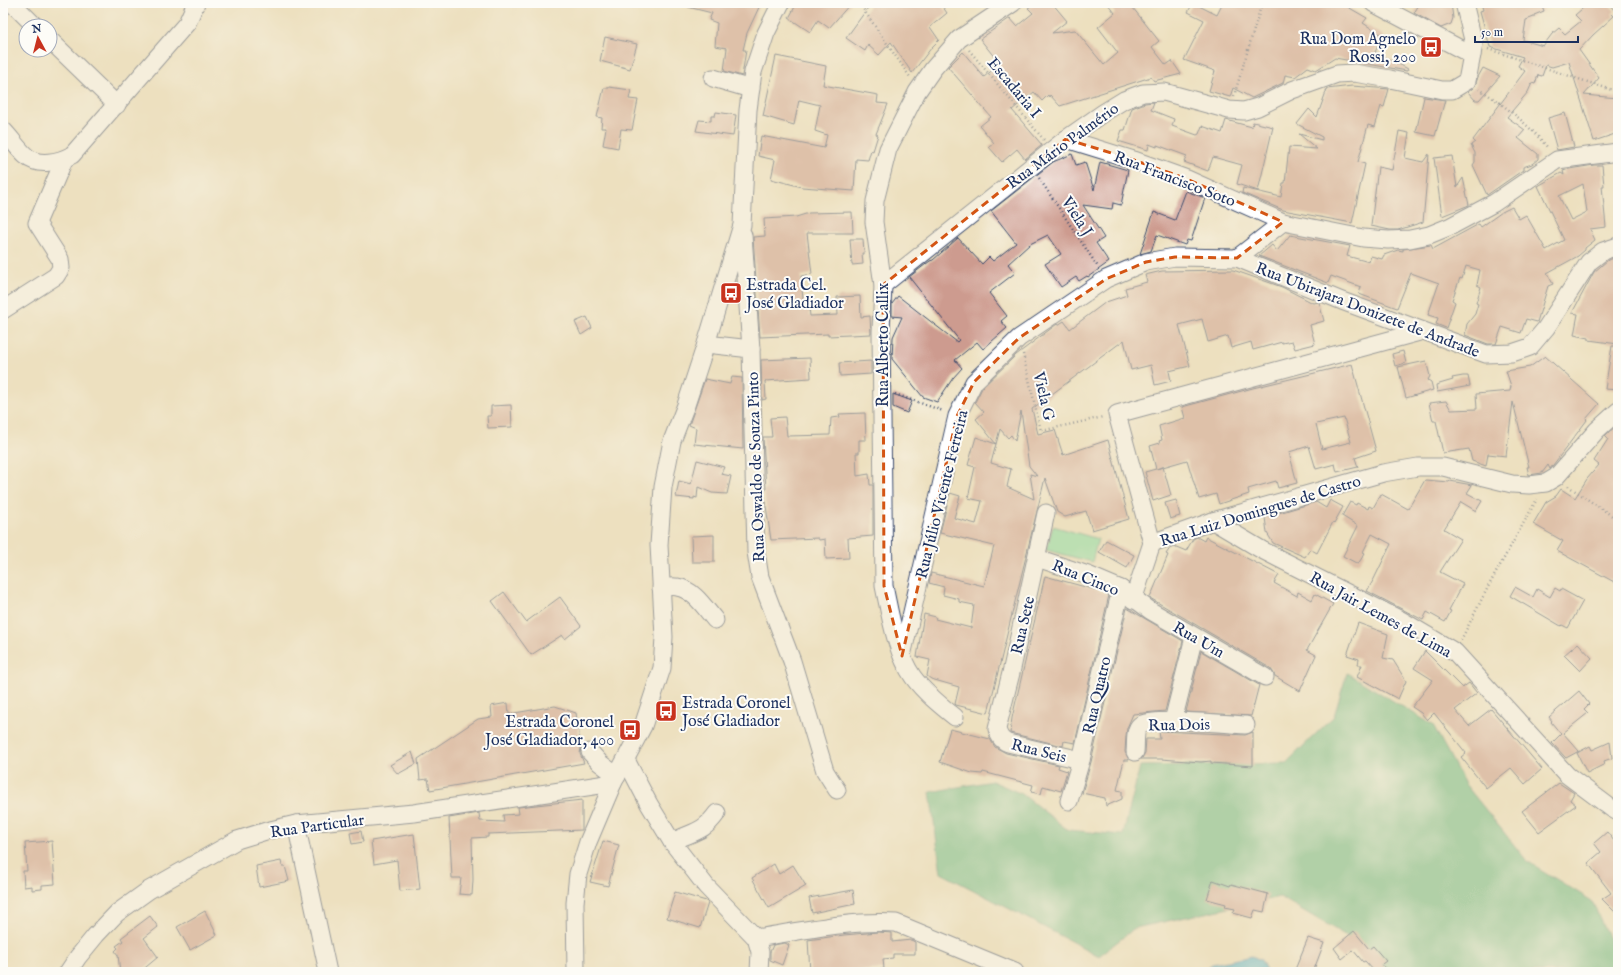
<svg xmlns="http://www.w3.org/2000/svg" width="1621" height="975" font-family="'IM FELL English',serif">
<rect width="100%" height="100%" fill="#fdfcf7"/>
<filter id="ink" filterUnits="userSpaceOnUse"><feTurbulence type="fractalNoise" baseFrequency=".025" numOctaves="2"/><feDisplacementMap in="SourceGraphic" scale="8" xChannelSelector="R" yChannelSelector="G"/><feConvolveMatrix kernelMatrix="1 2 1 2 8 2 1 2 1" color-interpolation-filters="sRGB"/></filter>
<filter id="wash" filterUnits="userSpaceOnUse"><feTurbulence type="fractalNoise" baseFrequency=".012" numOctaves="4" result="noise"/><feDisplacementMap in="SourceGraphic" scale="16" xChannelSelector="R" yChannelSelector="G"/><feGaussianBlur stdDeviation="0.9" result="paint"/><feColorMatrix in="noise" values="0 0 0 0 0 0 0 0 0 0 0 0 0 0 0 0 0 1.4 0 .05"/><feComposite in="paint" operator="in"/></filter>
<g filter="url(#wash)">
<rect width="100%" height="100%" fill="#ede0bf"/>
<!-- green -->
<path fill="#82dda3" stroke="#4e8680" d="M1053,526L1098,539L1092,562L1046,550Z"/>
<!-- forest -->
<path fill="#69bc89" stroke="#427674" d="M1347,673L1433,725L1465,784L1527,861L1592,901L1618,959V972H1379L1360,944L1280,897L1135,928L1099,956L941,873L930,792L992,781L1022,794L1068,830L1123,835L1140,766L1286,763L1334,716Z"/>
<!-- water -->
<path fill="#57b7d5" stroke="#39739a" d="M1252,956L1261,960L1267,972H1200L1212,964Z"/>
<g id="blocks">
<!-- building -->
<g fill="#cd9b8f" fill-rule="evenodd">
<path d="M689,3H761L747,33L743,50H746L742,76L724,71L727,48L715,46L717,23L709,20L712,13L688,7Z"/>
<path d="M797,3H851L829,28L818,20L810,32L789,18Z"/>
<path d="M873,3H940L947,13L930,27L939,40L932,47L912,73L891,42L879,55L868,45L865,51L846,38L870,5Z"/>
<path d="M1035,3H1052L1067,21L1052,33L1075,30L1104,65L1118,53L1098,27L1115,13L1107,3H1129L1159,41L1152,47L1166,65L1172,61L1181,74L1154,81L1151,77L1060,106L1050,95L1049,97L1048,95L1042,101L1034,92L1012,110L1042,145L1025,159L1017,149L1002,162L989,147L994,143L980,126L991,117L948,67L963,52L984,77L1000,64L980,39L1010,18L1017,26L1033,13L1028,8Z"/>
<path d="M1193,3L1217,15L1223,3H1341L1367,18L1363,23L1383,36L1375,52L1408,69L1407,71L1335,58L1316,70L1308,67L1295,77L1285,75L1283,83L1252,98L1233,88L1230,97L1209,91L1215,71L1184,60L1204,20L1188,12Z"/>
<path d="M1420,3H1451L1453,18L1451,24L1441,28L1414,13Z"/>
<path d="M1481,3H1541L1544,11L1534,15V17L1526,20L1523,40L1543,46L1552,34L1559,28L1565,34L1581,21L1575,15L1589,3H1608L1615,11L1612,14L1614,16L1593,35L1579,50L1599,78L1584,95L1618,98V133L1594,141L1569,62L1552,67L1546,65L1542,76L1538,75L1535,84L1532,83L1528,92L1507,117L1525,130L1518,138L1538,154V159L1532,164L1523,167V170L1487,195L1473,165L1475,162V153L1471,145L1475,142L1473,140L1525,71L1518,66L1523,57L1490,47L1480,11L1483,10Z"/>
<path d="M605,37L637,44L630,69L600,61Z"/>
<path d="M776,56L826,66L823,85L878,95L877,103L888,104L876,134L878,135L873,151L871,150L868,160L856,159L854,191L802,187L771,179L775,160L758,156L761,136L824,148L827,135L815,131L820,105L799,100L794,125L763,116Z"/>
<path d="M1483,68L1500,76L1479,100H1475L1468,92L1475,86L1478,77Z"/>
<path d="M1352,86L1389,89L1384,107L1381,106L1375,127L1368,125L1358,162L1365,164L1352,223L1283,210L1242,193L1243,188L1281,197L1283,183H1285L1289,147L1317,149L1299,134L1322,140V137L1297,124L1309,109L1317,117L1327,89Z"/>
<path d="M609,87L631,90L629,99L638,100L632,130L621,129L618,148L603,145L606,128H601L602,118L597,117L604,88H609Z"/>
<path d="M1424,97L1445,100L1435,136L1416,132Z"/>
<path d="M1154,102L1151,110L1174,119L1172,126L1197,135L1199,134L1202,126L1222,133L1226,120L1252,127L1253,122L1273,127L1258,191L1237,184L1242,165L1213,157L1208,171L1184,162L1187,156L1157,145V147L1149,144L1148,150L1118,141L1122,130H1125L1132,108L1145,103Z"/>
<path d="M716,112L736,115L733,136L696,131L699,120L711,121V116H715Z"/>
<path d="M1565,113L1574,147L1557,150L1548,118Z"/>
<path d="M1399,131L1409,133L1405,158L1423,162L1429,154L1423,222L1398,230H1390L1371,226L1378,167L1392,170Z"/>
<path d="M1072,154L1076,165L1085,162L1094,190L1100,162L1128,170L1121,205L1113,203L1112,209L1083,205L1104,238L1096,243L1109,262L1088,277L1087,276L1079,281L1076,277L1061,287L1045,264L1061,254L1048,235L1030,244L1008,264L1015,273L989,293L1007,316L1001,321L1007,328L983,349L977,342L955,360L962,368L953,378L937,402L923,397L892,359L893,337L902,317L892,316V304L898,296L957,342L959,340L909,277L930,261L933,260L958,238L982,264L989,257L993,261L1016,243L991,211L1053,162Z"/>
<path d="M1452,156L1457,187L1463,178L1469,205L1442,216L1434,158Z"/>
<path d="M1594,165H1602L1604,186H1602L1606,227L1590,229L1595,240L1585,248V250L1578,256L1547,273L1553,284L1548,286L1537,322L1526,319L1521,333L1502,327L1496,344H1488L1465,335L1467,324L1475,314L1478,304L1476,303L1481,287L1477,285L1480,270L1466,266L1462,279L1460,278L1452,300L1455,302L1446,328L1436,324L1438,318L1428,315L1439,283L1411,273L1397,308L1359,294L1361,287L1331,276L1328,283L1259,256L1272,245L1277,251L1290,235L1350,246L1347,256L1369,262L1371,256L1382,259L1384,255L1398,250L1403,251V249L1431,245L1433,249L1479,224L1481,227L1502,212L1512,207L1519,219L1526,215L1546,250L1564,240L1538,186L1561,173L1564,175L1563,171L1569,169ZM1583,184L1587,212L1571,220L1559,196Z"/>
<path d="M1186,191L1205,198L1191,241L1187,240L1185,245L1157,235L1151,251L1140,254L1154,212L1175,220Z"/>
<path d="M852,212L853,233H807L812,274L801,276L803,300L808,299L810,316L838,315L837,297L860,296L861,317L870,316L871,334L828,336V334L760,337L753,237L765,236L764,219L796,217L809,213Z"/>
<path d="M850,239H863L864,253H862L863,264L852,265Z"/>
<path d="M1618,257V344L1589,340V338L1574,335L1578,314L1572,313L1594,272L1608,260Z"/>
<path d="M1233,270L1282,287L1313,303L1319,302L1324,321L1310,325L1315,344L1295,349L1292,341L1282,343V342L1253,350L1251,342L1231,348L1228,336L1208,342L1202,319L1179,325L1190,366L1169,371L1171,381L1155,385L1151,365L1131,370L1124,340L1032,409L1038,434L1055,430L1063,455L1108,440L1129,519L1092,530L1086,511L1065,517L1057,512L1045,478L988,713L956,705L955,704L959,687L931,679L927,676L930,660L917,657L924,614L936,617L935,619L971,628L974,605L959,602V599L943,595L944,587L929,583L931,573L984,586L994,546L940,533L950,493L960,496L954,518L976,524L982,501L968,498L975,467L968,465L976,437L996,444L991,463L1011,469L1007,487L1034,499L1030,474L1037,476L1029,466L1021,411L1015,441L1011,435L1008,438L1000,429L996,444L976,419L984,412L975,402L982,388L1016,355L1057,324L1058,325L1064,321L1070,329L1106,302L1127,295L1125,288L1147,282L1145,275L1162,271Z"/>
<path d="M587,317L592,328L581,335L575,322Z"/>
<path d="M1612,346H1618V390L1605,389Z"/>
<path d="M1403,351L1406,363L1395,366L1392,354Z"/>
<path d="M1545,356L1599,404L1586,419L1587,420L1550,469L1548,465L1542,473L1529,475L1527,467H1529L1513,402L1506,456L1488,454L1486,466L1472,461L1469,449L1443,453L1436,421H1433L1429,403L1446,401L1451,410L1477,409L1476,394L1510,391L1511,386L1506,371L1530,367Z"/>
<path d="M810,358L811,378L765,381L766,399L762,400L761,360Z"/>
<path d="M871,361V374L840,376L839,363Z"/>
<path d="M1426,361L1430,376L1428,380L1431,382L1433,390L1406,398L1398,367Z"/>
<path d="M1352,364L1376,451L1355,458L1358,467L1337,472L1335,464L1316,469L1309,446L1289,452L1297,483L1278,488L1276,481L1248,489L1249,494L1219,504L1216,494L1199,499L1187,460L1156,469L1150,446L1160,443L1159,441L1162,440L1159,426L1185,418L1182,407L1253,388ZM1344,418L1351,442L1322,449L1316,424Z"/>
<path d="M1463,376H1468L1470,386L1437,392L1436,385L1453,380L1452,378Z"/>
<path d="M732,377L742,378L743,449L694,444L696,428L689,425L705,379L730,384Z"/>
<path d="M893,394L912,401L907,413L893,407Z"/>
<path d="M511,405L512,427L488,428L487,416H491V406Z"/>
<path d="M865,413L866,440H859V453H856L857,476L869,474L870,485H873V536L848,538L849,558L826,559L825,539L819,540L818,538L771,540L765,499L764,490H766L763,437H772L770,418L785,417L787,436L830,435L831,418L840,417L839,414Z"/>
<path d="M1618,424V584L1557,551L1563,541L1533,524L1546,502L1556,496L1561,489L1575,498L1587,479L1599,465L1594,461L1608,439L1605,436Z"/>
<path d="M697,460L724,467L721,474L731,476L727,494L712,493L698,487L697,498L694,497V499L676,497L679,481L691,484Z"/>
<path d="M1163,467L1171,495L1153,501L1145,472Z"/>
<path d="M1425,480L1449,482L1450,481L1472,485L1467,493L1482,501L1476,511L1461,502L1444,529L1461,539L1440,572L1463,584L1449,610L1451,611L1445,622L1427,612L1423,620L1367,591L1374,579L1391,544L1372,534L1363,552L1365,553L1358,564L1343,556L1358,526L1342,516L1350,502L1356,505L1357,503L1368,509L1369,506L1373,508L1381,494L1408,509Z"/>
<path d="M1176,500L1180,516L1170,519L1165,503Z"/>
<path d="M1330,500L1343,507L1334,523L1333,522L1317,553L1310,549L1305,557L1273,543L1267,533L1265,517L1316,502L1326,508Z"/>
<path d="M714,535V562H692L691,536Z"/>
<path d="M1197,537L1204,541L1206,537L1279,575L1274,583L1297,596L1298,592L1312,600L1315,594L1333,604L1307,650L1316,655L1300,691L1275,676L1273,672L1270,668L1150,598L1168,555L1166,554L1171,547L1174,546L1186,551L1193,539Z"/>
<path d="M1106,540L1134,555L1127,568L1099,552Z"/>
<path d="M1045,576L1100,591L1109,595L1075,743L1064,741L1063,746L1010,733L1012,718Z"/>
<path d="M1515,587L1533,597L1537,589L1550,597L1555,588L1560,591L1561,589L1583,601L1568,628L1562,625L1561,626L1510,596Z"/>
<path d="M504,592L526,622L560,597L581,626L565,639L562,635L531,655L492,601Z"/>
<path d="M1127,608L1183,641L1165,711L1133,714L1127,728L1126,736L1125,752L1129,760H1124L1117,790L1122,791V799L1106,806L1105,798L1082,793L1091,762Z"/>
<path d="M1358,623L1388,634L1383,658L1393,660L1406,681L1398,699L1357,677L1362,665H1358L1359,659L1347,655Z"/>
<path d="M1578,643L1592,658L1580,671L1564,655Z"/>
<path d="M1201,651L1259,685L1251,716L1186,712Z"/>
<path d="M1425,651L1462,688L1469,683L1477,693L1455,710L1469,726L1491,709L1542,769L1525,784L1511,768L1486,788L1461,757L1466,753L1434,713L1427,720L1421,713L1412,707L1433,680L1414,668Z"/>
<path d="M1579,691L1589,704L1584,709L1588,713L1563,733L1579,751L1566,758L1552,743L1561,734L1551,722L1552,721L1549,717Z"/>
<path d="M508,703L509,714L555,706L576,713L581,747L580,754L584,763L430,790L428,779L420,780L418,759L478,719L492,717L491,706Z"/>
<path d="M950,729L990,739L995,747L1006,753L1059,765L1058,768L1067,771L1061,791L1043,786L1041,794L1031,792L1033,785L983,772L982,774L972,773L940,762Z"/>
<path d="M1159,731L1245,735L1253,732V766L1211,763V761L1201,762L1161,759H1141L1145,753L1146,739H1160Z"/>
<path d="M1610,742L1612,758L1604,761L1605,764L1587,773L1577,753L1590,746L1592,750Z"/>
<path d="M412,752L416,764L398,774L390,765Z"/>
<path d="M1559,783L1574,793L1570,800L1576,805L1539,832L1522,811Z"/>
<path d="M582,800V830L488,834V837L472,838L473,880L472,895L459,894L461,878H452L449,818L479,813L480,821L504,822L503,815L519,814L518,807Z"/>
<path d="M361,831L363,842L352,844L350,833Z"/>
<path d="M1607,832L1618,846V915L1602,899L1611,893L1588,863L1601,852L1594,843Z"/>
<path d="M414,834L420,889L400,891L397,860L374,864L371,841Z"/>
<path d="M52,841L55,884L42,885V889L32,890V886L24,887L23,871H27L25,843Z"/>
<path d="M603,841L619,845L608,886L590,882Z"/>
<path d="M281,861L282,866H285L289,881L259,887L256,866Z"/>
<path d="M774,864L779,874L793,865L806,886L769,908L752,878Z"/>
<path d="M1213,880L1230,886L1231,884L1268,894L1264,912L1255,910L1252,918L1233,913L1235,909L1225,907L1226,904L1207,899Z"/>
<path d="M853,890L855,904L812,913L809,898Z"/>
<path d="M675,892L706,901L708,903L700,928L667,918Z"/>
<path d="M205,911L217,935L190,950L177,927Z"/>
<path d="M150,916L158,927L144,938L158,957L140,972H120L118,955L115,951L118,948L116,946L123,941L121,938Z"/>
<path d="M1354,931L1369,949L1373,946L1386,961L1382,964L1388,972H1375L1365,961L1363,962L1353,950L1342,959L1334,948Z"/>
<path d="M878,932L892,933V942L911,940L915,942V954H893V958L883,959L884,969L849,972H810L808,940L844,935Z"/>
<path d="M1308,938L1324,943L1313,972H1294Z"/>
<path d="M785,943L789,945L782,965L770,960V952L773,945Z"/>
</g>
</g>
</g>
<g filter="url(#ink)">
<use href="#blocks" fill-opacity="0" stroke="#3a4a6d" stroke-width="1"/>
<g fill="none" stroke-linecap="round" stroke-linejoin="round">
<!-- minor casing -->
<g stroke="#3a4a6d" stroke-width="19">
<g id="minor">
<path d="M12,3L35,26"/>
<path d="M1373,3L1472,55"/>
<path d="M50,40L117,105"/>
<path d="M713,78L751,89"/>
<path d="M3,130C11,138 18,149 26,156C38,167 59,162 72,155L187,23L196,3"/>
<path d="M1066,139L1134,160L1187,179L1283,222L1363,238L1388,240L1410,239L1429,235L1451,226L1494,203L1557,160L1618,152"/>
<path d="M743,235L751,349L756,552L760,577L792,661L825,771L837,790"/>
<path d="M1237,258L1283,222"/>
<path d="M883,285L1066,139L1103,113L1124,100L1143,93L1164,92L1229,110L1244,111L1258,107L1292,90L1337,74L1354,73L1390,79L1442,90H1452L1467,81L1474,44L1464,3"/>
<path d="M3,310L56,276L61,268L60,259L37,223L64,160"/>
<path d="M706,344L751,349"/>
<path d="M1046,513L1011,673L997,729C999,736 1001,740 1008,743L1081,760"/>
<path d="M1213,521L1262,550L1401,620L1455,652L1567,775L1611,808L1618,812"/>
<path d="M1152,543L1213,521L1383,473L1418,467H1443L1512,484L1529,485L1546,483L1556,477L1597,430L1618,411"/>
<path d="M1152,543L1117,414L1423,331"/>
<path d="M1037,558L1088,575L1121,589L1151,611L1265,677"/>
<path d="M661,588C666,587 672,586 677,587C693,589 705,608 715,620"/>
<path d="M1133,600L1152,543"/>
<path d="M902,656L957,416L974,382L1019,338L1106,279L1146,262L1175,257L1237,258L1342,301L1486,354L1512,353L1530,347L1546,328L1589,262L1603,251L1618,246"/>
<path d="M955,717C940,705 924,692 913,677C896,653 890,614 884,586L881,332L883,285L874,222L875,201L888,149L917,92L933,69L959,39L1013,3"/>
<path d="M1173,721L1194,637"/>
<path d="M590,752L600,763L617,776"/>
<path d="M1135,752C1136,744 1134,730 1140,725C1149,717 1230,724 1246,725"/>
<path d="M626,760L649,804L672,842L706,886L756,938L760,952L759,972"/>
<path d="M1069,801L1081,760L1121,589"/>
<path d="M296,824L328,972"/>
<path d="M672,842C693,831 702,834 717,813"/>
<path d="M756,938C802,931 849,920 896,923L1015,972"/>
<path d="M68,972L78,957L96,935L117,913L149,890L237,840L266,831L296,824L414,813L613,783"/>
<path d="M576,972L575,903L578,874L588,842L613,783L643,726L662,668L664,637L659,545L663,487L672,441L686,405L706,344L742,225L748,110L753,72L766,33L781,3"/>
</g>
</g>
<!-- path -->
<g stroke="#3a4a6d" stroke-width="2.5" stroke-dasharray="1 3" stroke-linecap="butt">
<path d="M859,3L910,77"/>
<path d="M1488,49L1618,92"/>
<path d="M969,50L1044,140"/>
<path d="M1479,89C1505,105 1529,125 1548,148"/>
<path d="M1234,96L1262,3"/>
<path d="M1039,178L1098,267"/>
<path d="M1023,354L1041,431L1103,417"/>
<path d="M895,394L943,411"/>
<path d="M1568,486L1618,520"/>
<path d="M1461,640L1488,587L1537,499"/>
<path d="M3,964L9,972"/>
</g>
<!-- minor -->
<use href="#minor" stroke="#fff" stroke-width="17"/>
</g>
</g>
<!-- marked area -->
<path d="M0 0H1621V975H0ZM1066,139L1134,160L1187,179L1283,222L1237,258L1175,257L1146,262L1106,279L1019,338L974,382L957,416L902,656L884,586L883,285Z" fill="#ede0bf" fill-opacity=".55" fill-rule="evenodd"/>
<path fill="none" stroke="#d45514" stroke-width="3" stroke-dasharray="8 5" stroke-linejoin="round" d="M1066,139L1134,160L1187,179L1283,222L1237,258L1175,257L1146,262L1106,279L1019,338L974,382L957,416L902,656L884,586L883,285Z"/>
<!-- icons -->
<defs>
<g id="bus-square" transform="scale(1.15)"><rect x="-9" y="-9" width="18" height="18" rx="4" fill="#c8321e" stroke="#fdfcf7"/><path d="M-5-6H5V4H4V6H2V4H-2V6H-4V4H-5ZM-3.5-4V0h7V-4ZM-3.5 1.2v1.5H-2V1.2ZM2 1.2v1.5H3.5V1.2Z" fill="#fff"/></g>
</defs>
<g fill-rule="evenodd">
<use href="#bus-square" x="1431" y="47"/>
<use href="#bus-square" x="731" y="293"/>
<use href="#bus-square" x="666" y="711"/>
<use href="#bus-square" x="630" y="730"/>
</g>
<g text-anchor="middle" stroke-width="4" stroke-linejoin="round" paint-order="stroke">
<!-- poi labels -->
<g font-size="16" fill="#1b2f5e" stroke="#fdfcf7" text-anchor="end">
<text x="1416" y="44">Rua Dom Agnelo<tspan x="1416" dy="18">Rossi, 200</tspan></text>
<text x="746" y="290" text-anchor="start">Estrada Cel.<tspan x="746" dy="18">José Gladiador</tspan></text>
<text x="682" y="708" text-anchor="start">Estrada Coronel<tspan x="682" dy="18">José Gladiador</tspan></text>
<text x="614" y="727">Estrada Coronel<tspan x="614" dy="18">José Gladiador, 400</tspan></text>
</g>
<!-- street labels -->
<g font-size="16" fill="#1b2f5e" stroke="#fdfcf7">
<text transform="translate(1015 87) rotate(50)" y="6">Escadaria I</text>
<text transform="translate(1062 145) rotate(-36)" y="6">Rua Mário Palmério</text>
<text transform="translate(1175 178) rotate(21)" y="6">Rua Francisco Soto</text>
<text transform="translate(1078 216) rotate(57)" y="6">Viela J</text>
<text transform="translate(1368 309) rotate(21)" y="6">Rua Ubirajara Donizete de Andrade</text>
<text transform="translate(882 345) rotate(-90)" y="6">Rua Alberto Callix</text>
<text transform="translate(1045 396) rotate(77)" y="6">Viela G</text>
<text transform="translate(755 467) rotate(-92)" y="6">Rua Oswaldo de Souza Pinto</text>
<text transform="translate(941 494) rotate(-76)" y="6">Rua Júlio Vicente Ferreira</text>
<text transform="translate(1260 510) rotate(-17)" y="6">Rua Luiz Domingues de Castro</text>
<text transform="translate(1086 577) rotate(22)" y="6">Rua Cinco</text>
<text transform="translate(1381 614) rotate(29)" y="6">Rua Jair Lemes de Lima</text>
<text transform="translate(1022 625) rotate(-77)" y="6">Rua Sete</text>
<text transform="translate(1199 639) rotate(30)" y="6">Rua Um</text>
<text transform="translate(1096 695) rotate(-77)" y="6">Rua Quatro</text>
<text transform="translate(1179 724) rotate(-1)" y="6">Rua Dois</text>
<text transform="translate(1039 750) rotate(14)" y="6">Rua Seis</text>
<text transform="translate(317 825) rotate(-8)" y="6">Rua Particular</text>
</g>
</g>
<!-- margin -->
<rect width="1621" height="975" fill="none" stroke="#fdfcf7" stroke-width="16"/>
<!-- north arrow -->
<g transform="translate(38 38) rotate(353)"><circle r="19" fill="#fdfcf7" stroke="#a3aaba"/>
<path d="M0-3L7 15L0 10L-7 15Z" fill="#c8321e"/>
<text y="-6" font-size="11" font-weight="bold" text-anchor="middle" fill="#1b2f5e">N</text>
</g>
<!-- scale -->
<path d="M1475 36v6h103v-6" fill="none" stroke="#1b2f5e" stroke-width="2"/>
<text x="1481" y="36" font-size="12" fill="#1b2f5e" stroke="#fdfcf7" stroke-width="3" paint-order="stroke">50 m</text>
</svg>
